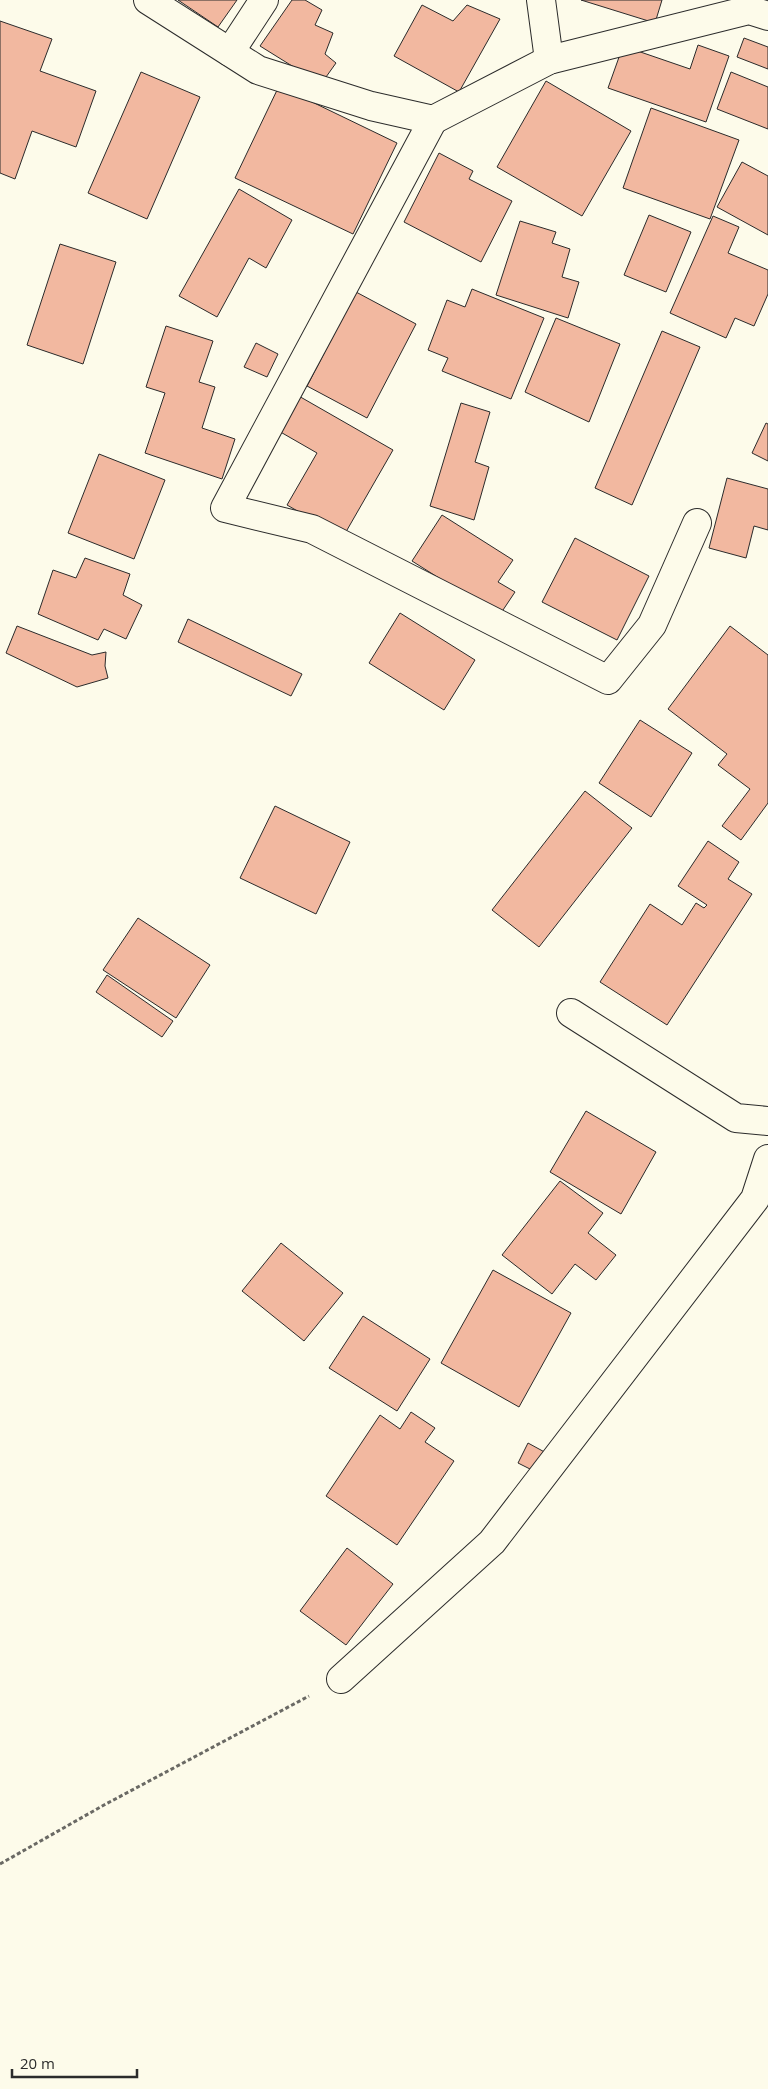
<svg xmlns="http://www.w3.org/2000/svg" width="768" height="2089" font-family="'Open Sans',sans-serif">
<rect width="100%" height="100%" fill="#fdfbea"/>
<!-- building -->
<g fill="#f2b8a0" stroke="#2b2b2b">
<path d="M178,0H237L218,27Z"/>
<path d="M292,0H305L322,10L315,25L333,33L325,54L336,63L321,84L260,46Z"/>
<path d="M581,0H662L655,23Z"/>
<path d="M422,5L453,21L467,5L500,19L459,92L394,56Z"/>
<path d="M0,21L52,39L40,71L96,91L76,147L32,131L15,179L0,173Z"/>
<path d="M744,38L768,47V69L737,57Z"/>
<path d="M698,45L729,56L706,122L608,88L623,46L690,69Z"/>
<path d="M141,72L200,97L147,219L88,193Z"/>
<path d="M731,72L768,87V129L717,109Z"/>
<path d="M546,81L631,131L582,216L497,167Z"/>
<path d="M279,86L397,143L353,234L235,178Z"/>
<path d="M651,108L739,140L710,219L623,188Z"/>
<path d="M439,153L473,171L469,179L512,201L481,262L404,222Z"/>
<path d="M742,162L768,176V235L717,207Z"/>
<path d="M239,189L292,220L266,268L249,258L217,317L179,296Z"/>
<path d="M649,215L691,232L666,292L624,275Z"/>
<path d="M713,216L739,227L728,253L768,270V294L754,326L735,318L726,338L670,313Z"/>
<path d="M520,221L556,232L552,243L570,249L562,277L579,282L568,318L496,295Z"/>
<path d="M60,244L116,262L83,364L27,345Z"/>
<path d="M472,289L544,318L511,399L442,371L448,358L428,350L447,300L465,307Z"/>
<path d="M356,292L416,324L367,418L307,386Z"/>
<path d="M556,318L620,344L589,422L525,392Z"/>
<path d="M166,326L213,341L199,382L215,387L202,428L235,439L222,479L145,453L165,393L146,387Z"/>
<path d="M662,331L700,347L632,505L595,488Z"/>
<path d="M256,343L278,354L267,377L244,367Z"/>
<path d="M297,395L393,450L343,537L287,505L317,453L277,430Z"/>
<path d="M461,403L490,412L475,462L489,467L474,520L430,506Z"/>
<path d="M766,423L768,424V461L752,453Z"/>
<path d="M99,454L165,480L134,559L68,533Z"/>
<path d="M727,478L768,489V530L754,526L746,558L709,548Z"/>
<path d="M442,515L513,560L498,582L515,592L499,616L412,561Z"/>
<path d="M575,538L649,576L617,640L542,602Z"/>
<path d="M85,558L130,574L123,595L142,605L126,639L104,629L98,640L38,614L53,570L76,578Z"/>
<path d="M400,613L475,660L444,710L369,663Z"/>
<path d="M188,619L302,674L291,696L178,642Z"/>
<path d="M17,626L92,655L106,652L105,666L108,678L77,687L6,653Z"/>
<path d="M730,626L768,655V803L741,840L722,826L750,789L718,765L727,754L668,709Z"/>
<path d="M640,720L692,753L651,817L599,783Z"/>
<path d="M585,791L632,828L539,947L492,910Z"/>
<path d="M275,806L350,842L316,914L240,878Z"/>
<path d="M708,841L739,862L728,879L752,894L667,1025L600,982L650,904L682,925L696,903L704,908L707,905L678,886Z"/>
<path d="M138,918L210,965L176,1018L103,970Z"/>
<path d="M107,975L173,1021L162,1037L96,992Z"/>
<path d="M586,1111L656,1152L621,1214L550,1172Z"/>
<path d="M560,1181L603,1213L588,1233L616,1255L596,1280L575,1264L552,1294L502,1255Z"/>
<path d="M281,1243L343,1293L304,1341L242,1291Z"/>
<path d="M493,1270L571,1313L519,1407L441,1363Z"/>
<path d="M363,1316L430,1359L397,1411L329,1368Z"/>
<path d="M411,1412L435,1428L425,1442L454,1461L397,1545L326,1496L380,1415L400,1429Z"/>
<path d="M528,1443L550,1455L540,1474L518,1463Z"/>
<path d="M347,1548L393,1584L346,1645L300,1611Z"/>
</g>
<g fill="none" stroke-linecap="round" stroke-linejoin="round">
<!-- minor casing -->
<g stroke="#2b2b2b" stroke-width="30">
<g id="minor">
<path d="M148,0L258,70L371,106L433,120L549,60L749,10L768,16"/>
<path d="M541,0L549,60"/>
<path d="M230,52L264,0"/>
<path d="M433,120L225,508L312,529L608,680L652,625L697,523"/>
<path d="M571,1013L736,1118L768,1121"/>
<path d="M341,1679L492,1542L755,1199L768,1159"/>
</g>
</g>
<!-- path -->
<path stroke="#6a6964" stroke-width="3" stroke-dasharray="4 2.5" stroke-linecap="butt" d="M0,1864L104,1805L309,1696"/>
<!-- minor -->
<use href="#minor" stroke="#fdfbea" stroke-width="28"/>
</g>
<!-- scale -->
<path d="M12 2069v8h125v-8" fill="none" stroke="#2b2b2b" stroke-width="2.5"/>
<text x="20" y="2069" font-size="15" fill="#2b2b2b" stroke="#fdfbea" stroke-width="4" paint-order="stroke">20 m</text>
</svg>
